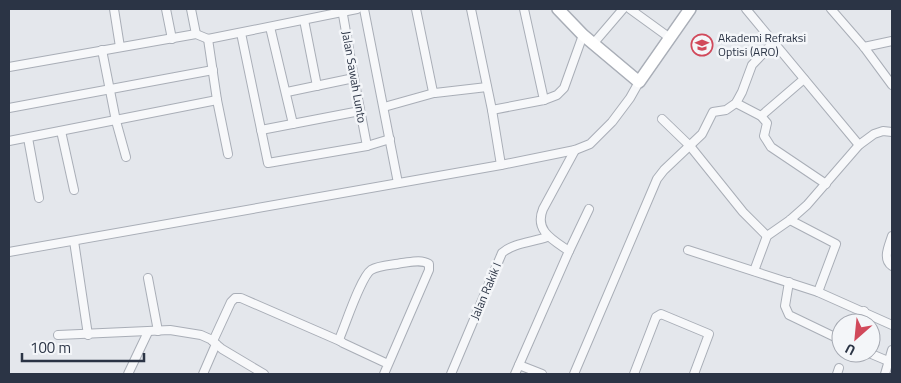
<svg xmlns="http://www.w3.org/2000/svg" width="901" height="383" font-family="'Titillium Web',sans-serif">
<rect width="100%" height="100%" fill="#e4e7ec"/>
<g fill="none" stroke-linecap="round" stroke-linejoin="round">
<!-- street casing -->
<g stroke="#a9aeb7" stroke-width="10">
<g id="street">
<path d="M114,9L120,47"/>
<path d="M166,9L172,39"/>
<path d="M191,9L196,34"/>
<path d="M342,9L354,78L367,146"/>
<path d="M364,9L398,183"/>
<path d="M416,9L433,92L435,93L487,87"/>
<path d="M471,9L492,110L501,165"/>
<path d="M630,9L670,38"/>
<path d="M746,9L859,145"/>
<path d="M831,9L864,47L892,85"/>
<path d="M304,20L317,86"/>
<path d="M270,27L293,124"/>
<path d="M241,33L268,163L367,146L390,139"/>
<path d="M208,39L217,100L228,154"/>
<path d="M593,44L623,9"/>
<path d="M864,47L892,41"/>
<path d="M102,50L116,121L126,157"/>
<path d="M9,67L196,34L208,39L357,9"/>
<path d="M804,79L761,116L767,123L764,136L771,147L826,184"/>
<path d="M287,92L354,78"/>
<path d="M544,100L557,95L564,88L583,35"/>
<path d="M736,103L761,116"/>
<path d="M384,107L434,93"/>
<path d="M9,108L213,70"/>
<path d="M492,110L544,100L524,9"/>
<path d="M662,119L690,146L743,212L767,236"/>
<path d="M261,130L360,111"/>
<path d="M61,131L74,190"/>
<path d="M28,138L39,198"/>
<path d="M9,141L217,100"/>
<path d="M790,220L836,244L818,292"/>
<path d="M892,236C889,246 882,259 892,266"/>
<path d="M74,241L88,335"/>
<path d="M688,250L818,292L892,325"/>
<path d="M569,251L589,209"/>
<path d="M9,252L501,165L575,150L590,144L612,122L630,98L639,82"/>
<path d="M754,271L767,236L790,220L807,205L859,145L874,134L883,131L892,132"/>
<path d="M148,278L158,331"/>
<path d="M789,282L785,306L789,315L841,340"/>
<path d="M859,323L864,311"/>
<path d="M58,335L170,330L201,335L210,339L222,349L264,374"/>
<path d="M213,341L231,302L235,298H241L340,341"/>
<path d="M869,353L888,361"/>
<path d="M519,365L542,374"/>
<path d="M128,374L148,332"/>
<path d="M203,374L216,344"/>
<path d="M384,374L429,270V264C421,259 411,262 402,263C393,265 379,265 371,270C361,277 346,323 340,337L339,340L343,343L388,364"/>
<path d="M451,374L502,253C513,243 533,242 547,237"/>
<path d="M515,374L569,251C553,240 534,231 543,209L575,150"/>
<path d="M574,374L657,179L664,170L702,134L713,112L726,110L736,103L742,92L752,65L773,43"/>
<path d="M634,374L656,317L661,314L709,334L694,374"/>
<path d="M837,374L839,368"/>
<path d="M885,374L892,350"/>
</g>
</g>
<!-- secondary casing -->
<g stroke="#a9aeb7" stroke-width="14">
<path id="secondary" d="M558,9L583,35L639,82L690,9"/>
</g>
<!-- street -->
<use href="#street" stroke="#f7f8fa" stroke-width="8"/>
<!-- secondary -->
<use href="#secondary" stroke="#fff" stroke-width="11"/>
</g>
<!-- icons -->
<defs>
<g id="university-ring" transform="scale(1.125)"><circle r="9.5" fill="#f4f6f9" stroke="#d1495b" stroke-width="1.5"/><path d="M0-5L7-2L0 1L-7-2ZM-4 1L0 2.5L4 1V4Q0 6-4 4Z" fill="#d1495b"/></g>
</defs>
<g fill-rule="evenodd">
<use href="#university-ring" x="702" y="45"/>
</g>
<g text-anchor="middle" stroke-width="5" stroke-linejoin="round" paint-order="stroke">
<!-- poi labels -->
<g font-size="12" fill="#2b3445" stroke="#f4f6f9" text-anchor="start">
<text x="718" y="42">Akademi Refraksi<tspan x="718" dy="14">Optisi (ARO)</tspan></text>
</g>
<!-- street labels -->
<g font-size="12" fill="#2b3445" stroke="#f4f6f9">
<text transform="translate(354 77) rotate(80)" y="4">Jalan Sawah Lunto</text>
<text transform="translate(486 291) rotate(-67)" y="4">Jalan Rakik I</text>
</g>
</g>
<!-- border -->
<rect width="901" height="383" fill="none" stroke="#2b3445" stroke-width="20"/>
<!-- north arrow -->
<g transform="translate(856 338) rotate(207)"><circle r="24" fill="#f4f6f9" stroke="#a4a8b1"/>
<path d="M0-4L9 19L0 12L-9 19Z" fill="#d1495b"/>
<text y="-8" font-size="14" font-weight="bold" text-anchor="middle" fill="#2b3445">U</text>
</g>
<!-- scale -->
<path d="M22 353v8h122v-8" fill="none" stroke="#2b3445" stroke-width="2.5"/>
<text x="30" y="353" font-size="15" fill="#2b3445" stroke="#f4f6f9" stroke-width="4" paint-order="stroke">100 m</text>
</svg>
